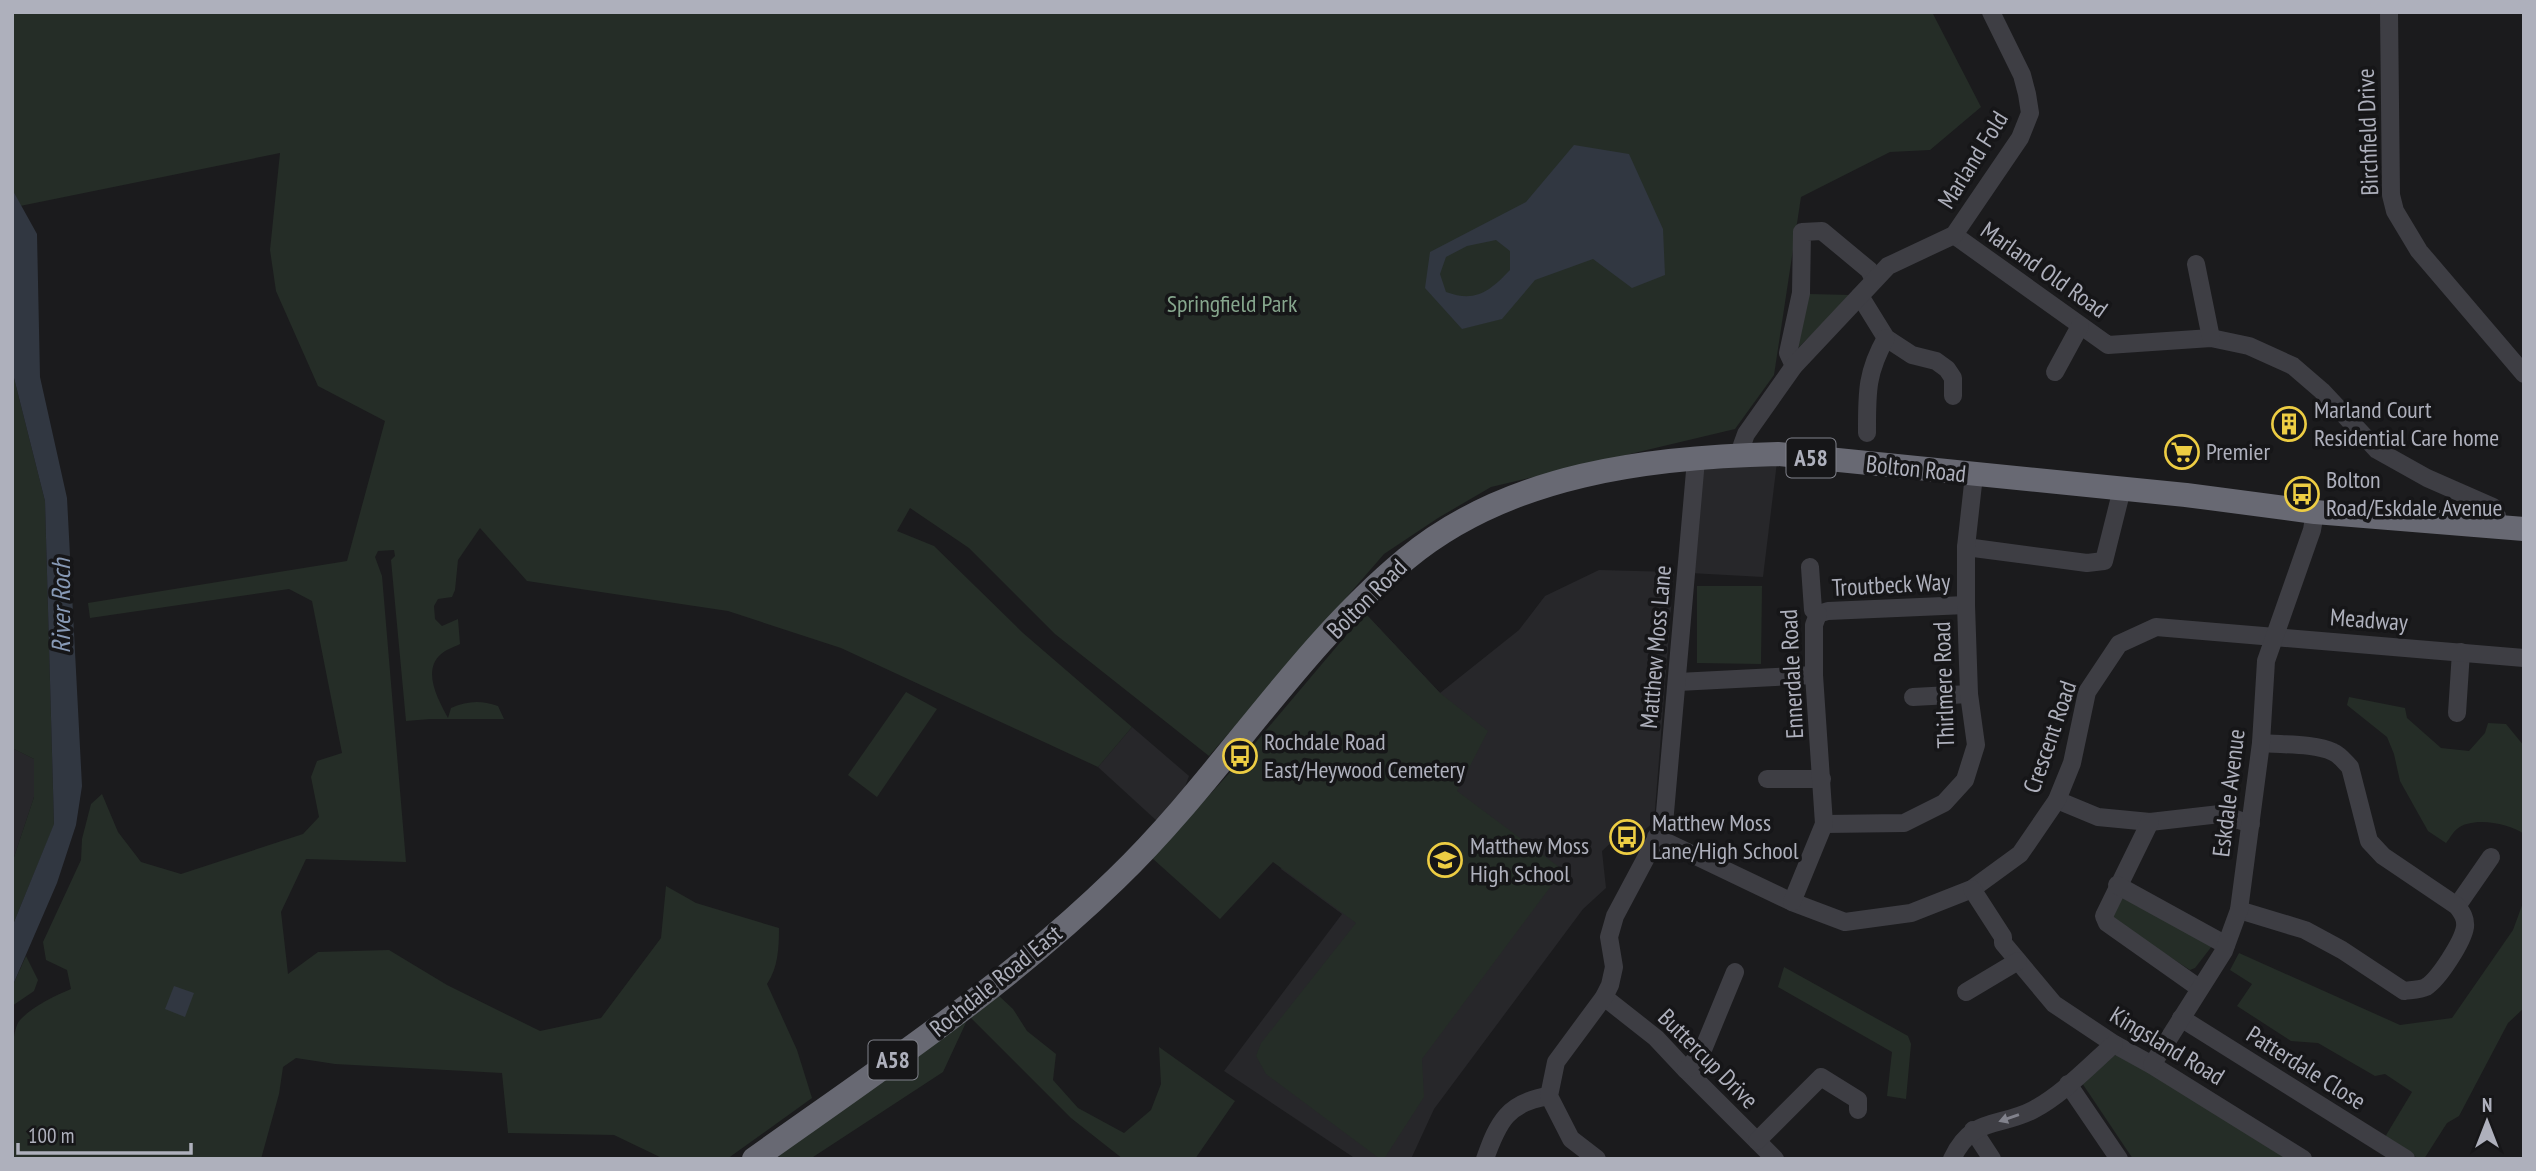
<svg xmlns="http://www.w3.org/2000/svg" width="2536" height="1171" font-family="'PT Sans Narrow',sans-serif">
<rect width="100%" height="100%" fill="#1b1b1d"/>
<!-- built -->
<g fill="#27272a">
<path d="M1777,462L1763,577L1690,573L1703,470Z"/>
<path d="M1599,570L1674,572L1654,822L1642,832L1616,838L1602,851L1606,888L1583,909L1434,1109L1411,1159H1356L1224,1071L1342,914L1281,869L1365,613L1440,693L1519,630L1545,596Z"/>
<path d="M1132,727L1189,776L1183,792L1157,821L1098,767Z"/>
<path d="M12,748L34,759V797L12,863Z"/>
</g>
<!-- green -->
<g fill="#252d27">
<path d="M12,12H1932L1981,107L1930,150L1890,152L1801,197L1774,375L1735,429L1491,487L1438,518L1384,554L1209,756L1055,634L969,548L910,508L897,531L934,546L1023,633L1132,727L1098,767L841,648L728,611L527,581L480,528L458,560L455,590L452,597L438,599L434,606L435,619L442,626L458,619L460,644C454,647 445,650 440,655C422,672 439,701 448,718L451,708C468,701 480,700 498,706L504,719H430L406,721L391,560L395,556L394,550L378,551L375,557L382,576L406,862L306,859L281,912L288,974L318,952L389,950L447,985L540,1031L601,1018L661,938L666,886L696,903L779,928C779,948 778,968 767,984L797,1050L812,1098L727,1159H664L614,1135L508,1133L502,1073L335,1064L296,1058L283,1067L279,1094L261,1159H12C12,1134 6,1035 20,1020C33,1006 54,996 71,989L67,970L46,960L43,942L81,860L82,839L91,804L102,794L118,832L141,862L181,874L303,834L319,817L311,777L317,761L342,753L312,601L289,589L90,618L88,603L347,561L385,421L318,386L276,291L270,250L280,153L20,206L12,189Z"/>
<path d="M1809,294L1851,295L1796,350Z"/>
<path d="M12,370L45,501L54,825L12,927V863L34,797V759L12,748Z"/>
<path d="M1697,586H1762L1761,664L1697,663Z"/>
<path d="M1365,613L1440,693L1488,731L1457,791L1563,870L1422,1059L1424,1097L1384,1159H1380L1266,1074L1256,1056L1261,1043L1356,923L1273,862L1220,919L1152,858L1234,768Z"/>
<path d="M906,692L937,709L877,797L848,775Z"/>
<path d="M2349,697L2405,708L2407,718L2441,748L2469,751L2485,733L2488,723L2506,724L2524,746V834C2509,823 2472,816 2457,829C2453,832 2450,838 2446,843L2428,831L2400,781L2394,754L2387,737L2347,705Z"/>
<path d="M2123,896L2212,946L2195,968L2190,970L2115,921L2112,915Z"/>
<path d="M2524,900V1008L2508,1023L2459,1116L2447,1123L2424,1159H2419L2385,1137L2412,1092L2385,1074L2375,1076L2318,1043L2291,1041L2237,1006L2252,984L2230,970L2239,953L2400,1025L2452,1018L2513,930Z"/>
<path d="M26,956L38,980L34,991L12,1006V987Z"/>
<path d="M1784,967L1908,1036L1911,1044L1906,1099L1887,1096L1892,1052L1778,987Z"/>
<path d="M998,995L1013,1009L1027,1031L1056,1054L1053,1080L1078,1108L1124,1133L1151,1110L1161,1084L1159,1047L1235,1101L1195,1159H1123L1071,1118L969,1016L943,1072L810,1159H780L779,1152Z"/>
<path d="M2121,1051L2287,1159H2133L2080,1080Z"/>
</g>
<!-- water -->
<g fill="#313741" fill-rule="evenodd">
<path d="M1574,145L1629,154L1663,229L1665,275L1632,288L1593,259L1535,280L1502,319L1462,329L1425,288L1430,252L1526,202ZM1496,240L1510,251V270C1490,291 1476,303 1446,292L1440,274L1446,257L1467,246Z"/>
<path d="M12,189L37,234L40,377L67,498L82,786L76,825L57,883L12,987V927L54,824L45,501L12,370Z"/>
<path d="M174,986L194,993L185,1017L165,1009Z"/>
</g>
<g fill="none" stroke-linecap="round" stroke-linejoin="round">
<!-- minor -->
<g stroke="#3e3e44" stroke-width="18">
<path d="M2389,12L2391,195L2395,211L2419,251L2524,374"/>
<path d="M1954,235L2108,345L2211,338L2249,346L2293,366L2322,391L2377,450L2427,478L2493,507L2497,516L2498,527"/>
<path d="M2196,264L2211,338"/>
<path d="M1860,296L1886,338L1912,355L1936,361L1947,369L1953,378V396"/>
<path d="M1794,366L1788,353L1801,293L1802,232L1822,231L1869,270L1874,280"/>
<path d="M2055,372L2080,326"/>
<path d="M1867,433C1867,394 1866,373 1886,338"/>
<path d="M1743,455L1742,445L1746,434L1794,366L1888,266L1954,235L2020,138L2030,113L2027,94L2022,75L1991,12"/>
<path d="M1966,547L2087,563L2104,561L2122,489"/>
<path d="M1818,614L1828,611L1966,605"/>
<path d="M1678,682L1814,675"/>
<path d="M1913,697L1969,694"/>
<path d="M2457,713L2461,652"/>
<path d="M1767,779H1822"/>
<path d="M2057,800L2098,817L2150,822L2220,814L2251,824"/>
<path d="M2150,822L2104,916L2107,923L2199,988"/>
<path d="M1824,824L1904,823L1944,803L1965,780L1976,745L1969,694L1966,605V547L1974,475"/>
<path d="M1656,837L1792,902L1845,922L1911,913L1972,889L2020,854L2057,800L2072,763L2087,692L2119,644L2156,627L2524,658"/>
<path d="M2117,885L2226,945"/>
<path d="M1972,889L2003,937V943L2054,1004L2114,1044L2152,1065L2303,1159"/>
<path d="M1792,902L1824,824L1814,675V625L1818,614L1813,610L1810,567"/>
<path d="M2457,906L2491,857"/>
<path d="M2239,910L2305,930L2342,950L2404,991C2410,990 2420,990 2426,987C2439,979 2463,941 2465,927C2466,918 2462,913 2457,906L2383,856L2369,841L2350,767C2345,762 2340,755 2333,752C2315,743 2281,745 2261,743"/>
<path d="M1966,992L2018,961"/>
<path d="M1604,997L1656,1038L1686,1070L1775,1159"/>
<path d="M2181,1018L2406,1159"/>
<path d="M2152,1065L2224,951L2239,910L2261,743L2266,661L2312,530L2315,512"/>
<path d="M1686,1070L1702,1052L1735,972"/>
<path d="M2068,1084L2119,1159"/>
<path d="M1973,1130L1992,1159"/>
<path d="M1757,1141L1821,1077L1858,1100V1110"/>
<path d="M1485,1159C1498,1122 1508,1102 1549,1096"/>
<path d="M1597,1159L1571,1139L1549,1096L1556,1062L1604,997L1610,985L1614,967L1609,937L1615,916L1664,824L1696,460"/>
<path d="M1952,1159C1972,1116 1998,1128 2033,1110C2063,1094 2089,1066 2114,1044"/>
</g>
<!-- highway -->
<path stroke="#686973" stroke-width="24" d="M754,1159C879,1070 1006,986 1116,879C1220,779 1295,651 1406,559C1508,474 1650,457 1778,454L2186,495L2315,512L2524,529"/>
</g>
<!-- one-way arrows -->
<defs><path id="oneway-solid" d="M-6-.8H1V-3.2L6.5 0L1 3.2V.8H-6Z" transform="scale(1.75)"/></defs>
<use fill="#81828c" href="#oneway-solid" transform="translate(2009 1118) rotate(161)"/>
<!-- icons -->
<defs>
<g id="building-ring" transform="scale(1.75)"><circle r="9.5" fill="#161618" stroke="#edcd43" stroke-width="1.5"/><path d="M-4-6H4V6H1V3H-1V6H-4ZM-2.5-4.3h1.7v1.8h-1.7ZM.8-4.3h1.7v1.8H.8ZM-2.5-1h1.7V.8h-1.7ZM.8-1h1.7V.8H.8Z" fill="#edcd43"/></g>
<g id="supermarket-ring" transform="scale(1.75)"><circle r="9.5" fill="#161618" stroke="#edcd43" stroke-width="1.5"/><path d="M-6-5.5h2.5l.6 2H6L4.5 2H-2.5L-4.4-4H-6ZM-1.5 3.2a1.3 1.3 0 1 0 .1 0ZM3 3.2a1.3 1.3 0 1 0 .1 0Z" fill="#edcd43"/></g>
<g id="bus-ring" transform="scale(1.75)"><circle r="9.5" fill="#161618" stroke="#edcd43" stroke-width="1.5"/><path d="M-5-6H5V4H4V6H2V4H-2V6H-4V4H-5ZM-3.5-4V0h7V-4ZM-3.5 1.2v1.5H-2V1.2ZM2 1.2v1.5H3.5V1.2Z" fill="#edcd43"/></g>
<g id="school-ring" transform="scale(1.75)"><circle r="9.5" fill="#161618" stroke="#edcd43" stroke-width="1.5"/><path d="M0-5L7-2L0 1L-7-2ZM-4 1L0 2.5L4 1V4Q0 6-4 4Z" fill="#edcd43"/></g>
</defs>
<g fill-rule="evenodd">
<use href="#building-ring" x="2289" y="424"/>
<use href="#supermarket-ring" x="2182" y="452"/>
<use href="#bus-ring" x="2302" y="494"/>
<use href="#bus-ring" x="1240" y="756"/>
<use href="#bus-ring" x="1627" y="837"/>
<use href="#school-ring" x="1445" y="860"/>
</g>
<g text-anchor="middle" stroke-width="7" stroke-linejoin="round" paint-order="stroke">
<!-- shield labels -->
<g fill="#161618" stroke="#80828b" stroke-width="2">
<rect x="1786.5" y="438.5" width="49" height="39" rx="5"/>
<rect x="868.5" y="1040.5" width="49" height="39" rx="5"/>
</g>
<g font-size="23" font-weight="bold" fill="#aeb0bc">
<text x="1811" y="466">A58</text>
<text x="893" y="1068">A58</text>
</g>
<!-- street labels -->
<g font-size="24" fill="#aeb0bc" stroke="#161618">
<text transform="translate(2368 132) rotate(-92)" y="8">Birchfield Drive</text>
<text transform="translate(1973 160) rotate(-58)" y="8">Marland Fold</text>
<text transform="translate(2044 270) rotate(35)" y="8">Marland Old Road</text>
<text transform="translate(1916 469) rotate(6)" y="8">Bolton Road</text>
<text transform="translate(1891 585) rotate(-3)" y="8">Troutbeck Way</text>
<text transform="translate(1367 599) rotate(-45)" y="8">Bolton Road</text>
<text transform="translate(2369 620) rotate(4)" y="8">Meadway</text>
<text transform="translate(1656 647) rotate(-85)" y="8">Matthew Moss Lane</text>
<text transform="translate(1792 674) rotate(-93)" y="8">Ennerdale Road</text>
<text transform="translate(1944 685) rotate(-92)" y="8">Thirlmere Road</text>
<text transform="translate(2050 737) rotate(-71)" y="8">Crescent Road</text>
<text transform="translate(2229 793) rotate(-83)" y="8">Eskdale Avenue</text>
<text transform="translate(996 981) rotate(-39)" y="8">Rochdale Road East</text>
<text transform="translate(2167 1046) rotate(31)" y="8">Kingsland Road</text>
<text transform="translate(1708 1059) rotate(45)" y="8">Buttercup Drive</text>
<text transform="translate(2306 1068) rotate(32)" y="8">Patterdale Close</text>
</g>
<!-- park labels -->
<g font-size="24" fill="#86a68d" stroke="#161618">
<text x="1232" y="312">Springfield Park</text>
</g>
<!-- poi labels -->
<g font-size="24" fill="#aeb0bc" stroke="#161618" text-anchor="start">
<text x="2314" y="418">Marland Court<tspan x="2314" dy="28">Residential Care home</tspan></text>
<text x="2206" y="460">Premier</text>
<text x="2326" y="488">Bolton<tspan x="2326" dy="28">Road/Eskdale Avenue</tspan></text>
<text x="1264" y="750">Rochdale Road<tspan x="1264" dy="28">East/Heywood Cemetery</tspan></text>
<text x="1652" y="831">Matthew Moss<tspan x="1652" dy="28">Lane/High School</tspan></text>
<text x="1470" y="854">Matthew Moss<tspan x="1470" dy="28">High School</tspan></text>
</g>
<!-- water labels -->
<g font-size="26" font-style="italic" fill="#8799b5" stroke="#161618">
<text transform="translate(61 606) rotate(-90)" y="9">River Roch</text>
</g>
</g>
<!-- border -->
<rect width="2536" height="1171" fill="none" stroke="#aeb0bc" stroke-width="28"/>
<!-- north arrow -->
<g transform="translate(2487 1122)" stroke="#161618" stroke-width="5" paint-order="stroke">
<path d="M0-5L12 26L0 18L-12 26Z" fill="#aeb0bc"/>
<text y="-10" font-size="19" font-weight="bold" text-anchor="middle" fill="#aeb0bc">N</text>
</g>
<!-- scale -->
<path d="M18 1143v10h173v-10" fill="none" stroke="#aeb0bc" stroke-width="3.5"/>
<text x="28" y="1143" font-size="21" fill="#aeb0bc" stroke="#161618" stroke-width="5" paint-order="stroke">100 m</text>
</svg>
